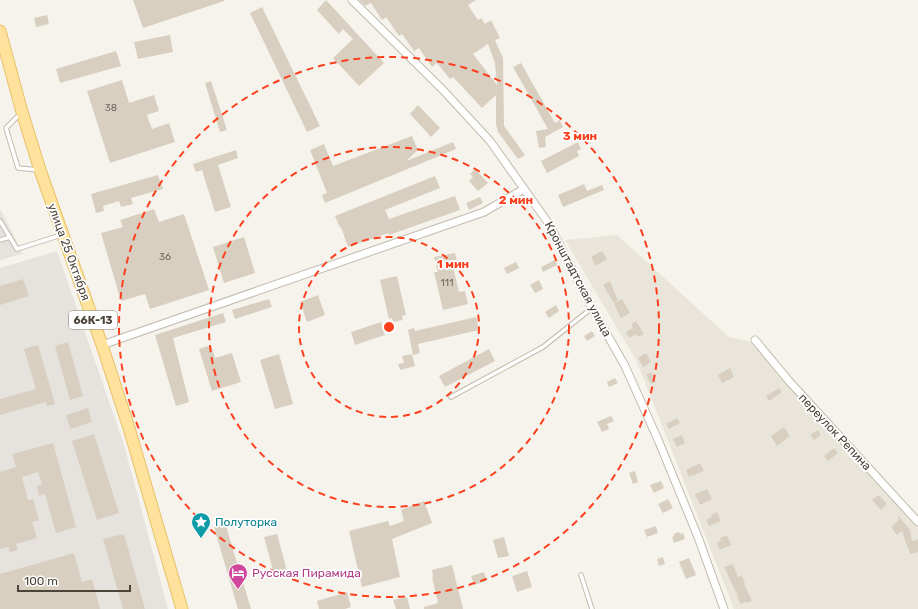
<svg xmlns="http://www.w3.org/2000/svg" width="918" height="609" font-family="Rubik,sans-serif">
<rect width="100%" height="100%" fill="#f6f3ec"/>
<!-- residential -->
<path fill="#eae5da" d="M617,235L729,337L765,345L918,527V609H734L637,362L565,240Z"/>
<!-- industrial -->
<g fill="#e6e2dd">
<path d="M0,209L23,254L0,260Z"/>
<path d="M57,251L124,445L168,609H0V268Z"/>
</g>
<!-- building -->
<g fill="#d8cfc1" fill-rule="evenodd">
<path d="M133,0H224V1L143,28Z"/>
<path d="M326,0L384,63L359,86L333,58L353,39L343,29L339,34L317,10Z"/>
<path d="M359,0H476L468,5L478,20L481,18L485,24L491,20L500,38L495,40L503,58L504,126L525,155L518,159L498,132L496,124V95L482,108L453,77L450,79L437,63L432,67L419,48L414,51L402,34L399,36L386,17L382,20L371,3L365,6ZM488,44L495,63L497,85L473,54Z"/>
<path d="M262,7L320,126L307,132L250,13Z"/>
<path d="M47,15L49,24L36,27L34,18Z"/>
<path d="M170,35L173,52L138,59L134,42Z"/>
<path d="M116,51L121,66L60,83L56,69Z"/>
<path d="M521,63L555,123L560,120L563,127L545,137L546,147L539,148L536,131L548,129L513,67Z"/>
<path d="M122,80L129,103L154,95L159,111L147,115L152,129L169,123L175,142L110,163L87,91Z"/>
<path d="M211,81L227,130L220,132L205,83Z"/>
<path d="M418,105L440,128L431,137L410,114Z"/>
<path d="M412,136L418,150L406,161L453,142L456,149L325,203L322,195L327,193L310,150L324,144L333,166Z"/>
<path d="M578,142L581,149L577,151L579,156L547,173L541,161Z"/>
<path d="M236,150L238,158L218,165L231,207L215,212L202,170L196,172L193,164Z"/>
<path d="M475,169L488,183L478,191L469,181L473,177L470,174Z"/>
<path d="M158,175L163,189L131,198L133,204L121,207L119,201L103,206L104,211L96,213L91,194Z"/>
<path d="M435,176L440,188L385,210L389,219L455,196L460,210L389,235L388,233L348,247L341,227L340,228L335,216Z"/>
<path d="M584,184L587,191L602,185L604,190L563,207L558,195Z"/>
<path d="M480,197L483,203L469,210L466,203Z"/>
<path d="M154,209L159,222L184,214L209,290L150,309L145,294L121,301L101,233L123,227L120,220Z"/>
<path d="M244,237L255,273L224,283L213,247Z"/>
<path d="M602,251L607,259L596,266L591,257Z"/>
<path d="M455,253L458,266L453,267L459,292L465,291L468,304L443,310L434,272H438L434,257Z"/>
<path d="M555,260L557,265L543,272L541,267Z"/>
<path d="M516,262L519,268L507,274L504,268Z"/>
<path d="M397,276L406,315L402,316L403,320L393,322L392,318L389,319L380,280Z"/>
<path d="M23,279L29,296L0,305V286Z"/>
<path d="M539,280L543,289L535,293L530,285Z"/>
<path d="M610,281L618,301L614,303L603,285Z"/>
<path d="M318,295L325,315L307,322L300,302Z"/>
<path d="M269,299L272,307L235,319L232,310Z"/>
<path d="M622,299L630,313L621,318L614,304Z"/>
<path d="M556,305L559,311L549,318L545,312Z"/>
<path d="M223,313L226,322L173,338L189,402L176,406L155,335Z"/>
<path d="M476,317L479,330L418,344L420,353L413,355L408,330L414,328L415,331Z"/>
<path d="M636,321L644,334L638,337L636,334L629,338L626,332L633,328L631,324Z"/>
<path d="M381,322L385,335L355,345L351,332Z"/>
<path d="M592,331L595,336L587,341L584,336Z"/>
<path d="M68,342L83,396L70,400L55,346Z"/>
<path d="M38,345L55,404L47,406L46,402L0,415V399L36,389L24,349Z"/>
<path d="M211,345L215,358L232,353L241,382L212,391L199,349Z"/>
<path d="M489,349L495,361L445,387L439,376Z"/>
<path d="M646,353L651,362L643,367L638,358Z"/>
<path d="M279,354L293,404L275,409L260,360Z"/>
<path d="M412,354L415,366L400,370L398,364L404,363L402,356Z"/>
<path d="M730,368L734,377L722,383L718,375Z"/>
<path d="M651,372L656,382L651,384L646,375Z"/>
<path d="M615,378L618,383L609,387L607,382Z"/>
<path d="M779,388L782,392L769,401L766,396Z"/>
<path d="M88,408L92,422L70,429L66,415Z"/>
<path d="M611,416L614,421L607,424L609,429L602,432L597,422Z"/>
<path d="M677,418L680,423L669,429L666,424Z"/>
<path d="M784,427L790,436L777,446L771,436Z"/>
<path d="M818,430L821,435L814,440L810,435Z"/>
<path d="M94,434L119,513L97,520L72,441Z"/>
<path d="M682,435L685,443L677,447L673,439Z"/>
<path d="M53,443L76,527L56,533L45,494L39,496L37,486L42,484L38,472L22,477L28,500L33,499L39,520L32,522L37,538L16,544L18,550L10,552L8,547L0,549V472L16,467L12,454Z"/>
<path d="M834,448L838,453L828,461L824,456Z"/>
<path d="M700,463L704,471L689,477L686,470Z"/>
<path d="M635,471L638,482L633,484L629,473Z"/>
<path d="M661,481L664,488L654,493L650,485Z"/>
<path d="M707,489L712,499L700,505L695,494Z"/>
<path d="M879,495L887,504L881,510L872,500Z"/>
<path d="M668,499L673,508L663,513L658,504Z"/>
<path d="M424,501L432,523L392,539L400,577L362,587L349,531L388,521L390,526L404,521L401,510Z"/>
<path d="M717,512L721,521L709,526L706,520L712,517L711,515Z"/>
<path d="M897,514L910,530L912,541L918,539V552L910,554L902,531L897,535L891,527L899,520Z"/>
<path d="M225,523L251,609H238L214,527Z"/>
<path d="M656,526L658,533L647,537L644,530Z"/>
<path d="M679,532L680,534L683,533L685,539L674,543L672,537L674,536V534Z"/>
<path d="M124,534L145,609H123L103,539Z"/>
<path d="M277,534L287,571L274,574L264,537Z"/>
<path d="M727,535L731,545L720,550L717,543L721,541L720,538Z"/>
<path d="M504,537L509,556L498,558L493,540Z"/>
<path d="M74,553L82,582L92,579L100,609H0V574Z"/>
<path d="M663,557L665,564L659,566L657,559Z"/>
<path d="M689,558L696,575L686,579L679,562Z"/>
<path d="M733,564L738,577L742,576L745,584H744L752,601L747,603L746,602L741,604L737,597L738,596L724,567Z"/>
<path d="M452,565L463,609H424V607L438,603L432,577H433L432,570Z"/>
<path d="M527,571L532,587L517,592L512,576Z"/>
<path d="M484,572L487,581L474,585L471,576Z"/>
<path d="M347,592L351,607L345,609H319L317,601Z"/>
<path d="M407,597L410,609H396L393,600Z"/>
</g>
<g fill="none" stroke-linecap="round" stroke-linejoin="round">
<!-- service casing -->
<g stroke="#c2bbae" stroke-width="5.5">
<g id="service">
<path d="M20,114L6,128L18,168L39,170"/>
<path d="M0,221L17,249L61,235"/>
<path d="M0,240L10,237"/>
<path d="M451,397L543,347L592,308"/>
<path d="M581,575L592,609"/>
</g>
</g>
<!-- minor casing -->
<g stroke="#c2bbae" stroke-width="9">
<g id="minor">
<path d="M352,0L443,90L490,141L549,224L592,308L625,366L659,442L698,537L724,609"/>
<path d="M755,340L789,381L918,522"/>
<path d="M102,345L484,212L524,189"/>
</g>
</g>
<!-- primary casing -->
<g stroke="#e6c16a" stroke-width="13">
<path id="primary" d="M0,31L22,112L40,170L102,345L129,428L182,609"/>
</g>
<!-- service -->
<use href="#service" stroke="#fff" stroke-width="3.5"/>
<!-- minor -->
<use href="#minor" stroke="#fff" stroke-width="7"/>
<!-- primary -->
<use href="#primary" stroke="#ffe39c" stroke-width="11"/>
</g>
<!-- distance rings -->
<g fill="none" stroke="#fc3f1d" stroke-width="2" stroke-dasharray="7 5">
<circle cx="389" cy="327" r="90"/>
<circle cx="389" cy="327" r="180"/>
<circle cx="389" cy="327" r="270"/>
</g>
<!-- icons -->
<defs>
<g id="sight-pin" transform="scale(1)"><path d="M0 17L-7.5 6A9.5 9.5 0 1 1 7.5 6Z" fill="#0f9aa8" stroke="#fff"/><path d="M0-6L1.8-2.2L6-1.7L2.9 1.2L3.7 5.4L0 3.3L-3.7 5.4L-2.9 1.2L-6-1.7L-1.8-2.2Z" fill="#fff"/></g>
<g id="hotel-pin" transform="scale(1)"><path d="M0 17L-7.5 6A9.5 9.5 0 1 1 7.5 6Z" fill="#d1479c" stroke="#fff"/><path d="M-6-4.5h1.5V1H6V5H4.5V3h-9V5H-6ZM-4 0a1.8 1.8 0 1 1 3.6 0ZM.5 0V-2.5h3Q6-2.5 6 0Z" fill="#fff"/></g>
</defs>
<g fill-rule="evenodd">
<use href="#sight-pin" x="201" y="522"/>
<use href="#hotel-pin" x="238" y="573"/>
</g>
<g text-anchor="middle" stroke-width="3.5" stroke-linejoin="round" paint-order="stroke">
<!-- number labels -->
<g font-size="10" fill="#6e675b">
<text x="111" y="111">38</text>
<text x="165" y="260">36</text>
<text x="447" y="286">111</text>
</g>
<!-- shield labels -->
<rect fill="#fff" stroke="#817c74" stroke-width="1" x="69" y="311" width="48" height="18" rx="3"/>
<g font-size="11" font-weight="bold" fill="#4b4439">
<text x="93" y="324">66К-13</text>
</g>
<!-- street labels -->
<g font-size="12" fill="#4b4439" stroke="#fff">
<text transform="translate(69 252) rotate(70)" y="4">улица 25 Октября</text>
<text transform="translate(578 279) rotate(62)" y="4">Кронштадтская улица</text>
<text transform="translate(835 432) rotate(47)" y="4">переулок Репина</text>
</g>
<!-- culture labels -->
<g font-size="12" fill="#0d838f" stroke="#fff" text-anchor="start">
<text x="215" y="526">Полуторка</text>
</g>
<!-- hotel labels -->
<g font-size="12" fill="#b23c85" stroke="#fff" text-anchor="start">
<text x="252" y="577">Русская Пирамида</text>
</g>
</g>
<circle cx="389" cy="327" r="6" fill="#fc3f1d" stroke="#fff" stroke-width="2"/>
<g font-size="12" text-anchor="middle" font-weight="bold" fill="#fc3f1d" stroke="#fff" stroke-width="3.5" stroke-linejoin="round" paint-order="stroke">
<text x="580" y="140">3 мин</text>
<text x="516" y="204">2 мин</text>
<text x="453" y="268">1 мин</text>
</g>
<!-- scale -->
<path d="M18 585v6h112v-6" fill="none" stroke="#4b4439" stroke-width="2"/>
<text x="24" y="585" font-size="12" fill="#4b4439" stroke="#ffffff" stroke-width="3" paint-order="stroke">100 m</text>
</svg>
